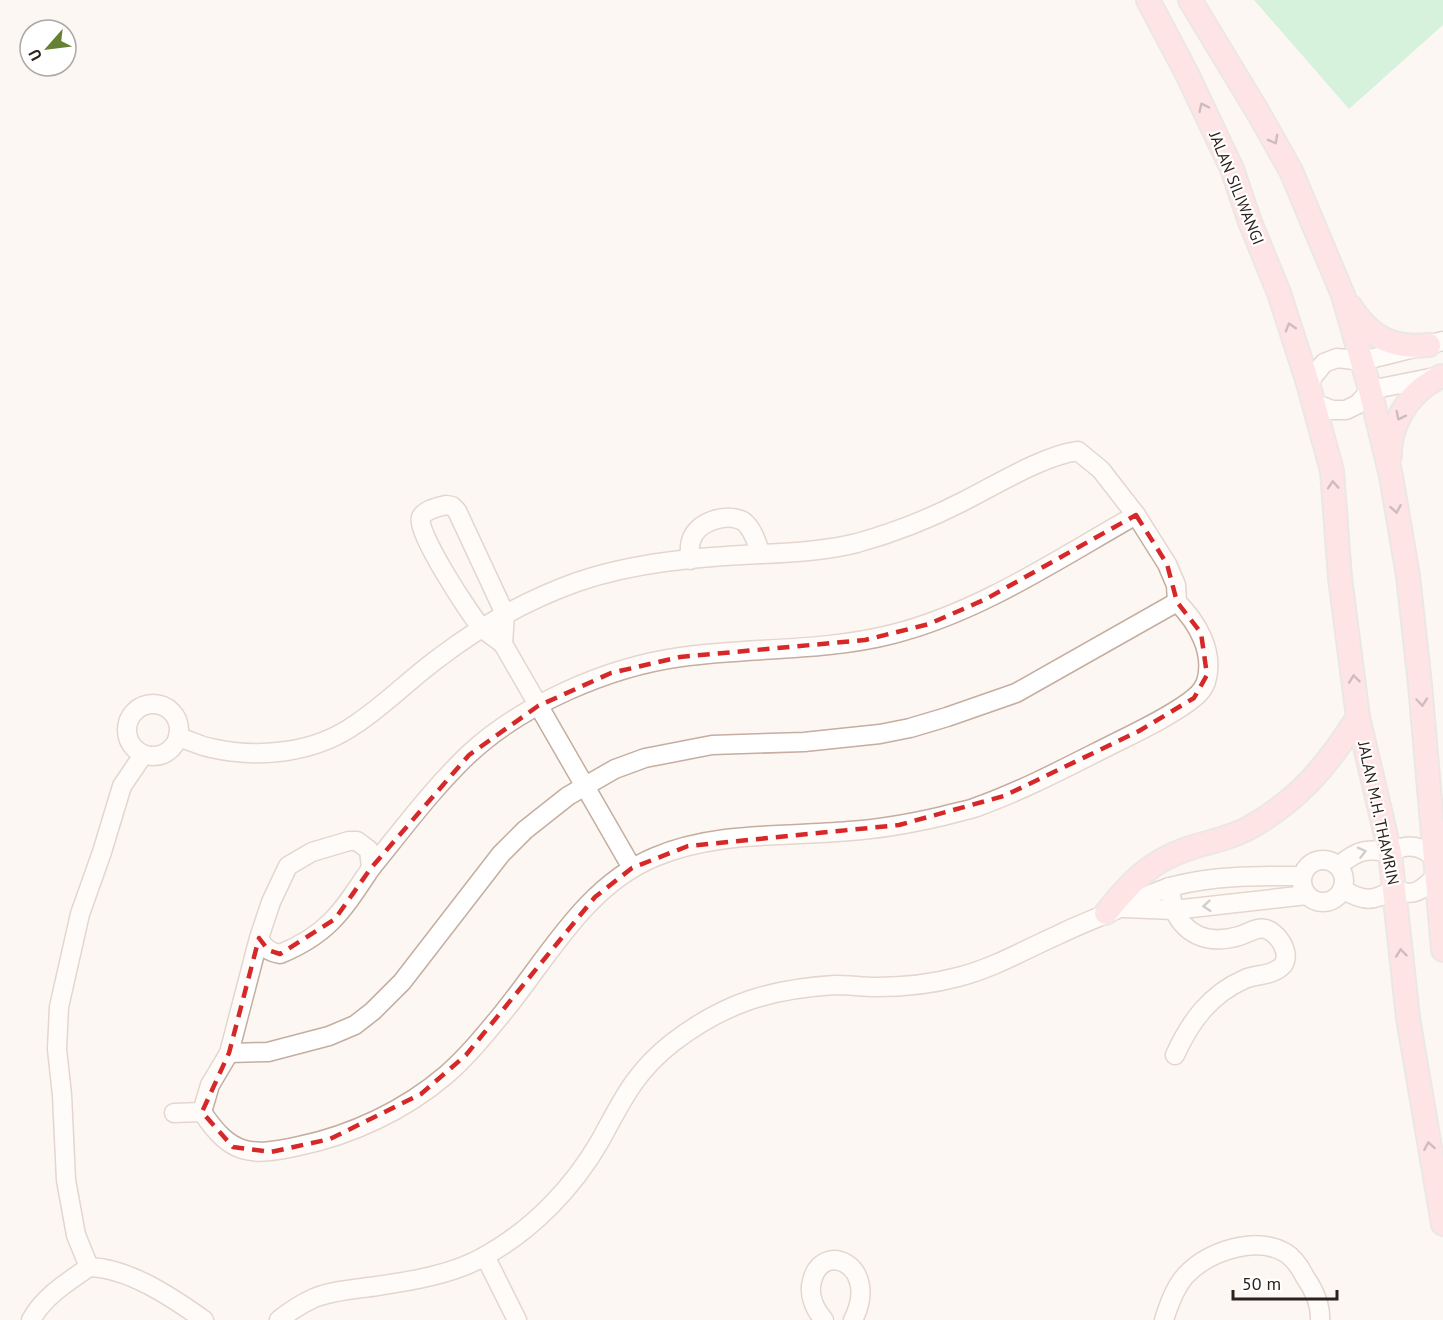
<svg xmlns="http://www.w3.org/2000/svg" width="1443" height="1320" font-family="'PT Sans',sans-serif">
<rect width="100%" height="100%" fill="#fdf7f4"/>
<!-- green -->
<path fill="#a7e9be" d="M1254,0H1443V25L1349,109Z"/>
<g fill="none" stroke-linecap="round" stroke-linejoin="round">
<!-- minor casing -->
<g stroke="#c5ad9f" stroke-width="21">
<g id="minor">
<path d="M1308,383L1324,363L1337,358L1362,361L1443,341"/>
<path d="M1314,403L1332,410H1346L1358,404L1370,390L1435,377"/>
<path d="M446,505L452,506L457,511L505,614L503,644C496,638 487,633 481,627C470,615 414,529 421,517C426,509 438,507 446,505Z"/>
<path d="M690,560C690,554 689,546 691,541C696,522 726,512 743,521C753,528 757,544 761,554"/>
<path d="M503,644L632,868"/>
<circle cx="153" cy="730" r="26"/>
<circle cx="1323" cy="881" r="21"/>
<path d="M1338,866C1357,851 1366,847 1390,853C1406,843 1420,845 1434,857"/>
<path d="M371,868C402,830 433,788 469,754C523,704 608,667 681,657C751,647 823,652 893,634C980,612 1058,559 1136,515"/>
<path d="M1169,887C1171,894 1172,903 1174,910C1187,938 1212,944 1239,936C1252,932 1261,923 1273,933C1282,940 1290,955 1283,965C1273,976 1257,974 1245,979C1210,994 1190,1022 1175,1055"/>
<path d="M1342,889C1364,902 1373,902 1394,889C1415,899 1424,888 1438,874"/>
<path d="M1124,908L1174,910L1307,895"/>
<path d="M229,1053L268,1052L329,1036L355,1025L373,1011L402,982L501,854L525,830L568,796L615,769L645,758L712,745L804,742L880,734L910,728L947,717L1016,693L1177,602"/>
<path d="M202,1112L210,1085L229,1053L259,938L271,902L288,866L312,852L349,841H357L369,850L371,868C343,910 329,934 280,954C269,952 264,948 259,938"/>
<path d="M174,1113L202,1112C231,1155 249,1157 299,1146C352,1135 405,1110 446,1075C468,1056 488,1031 506,1009C550,954 587,885 655,857C716,831 785,837 849,831C881,829 913,823 943,816C954,813 964,811 974,808C1022,791 1067,767 1113,744C1137,732 1175,714 1195,697C1200,693 1204,687 1206,682C1215,652 1197,622 1177,602L1176,585L1167,564L1136,515L1101,470L1078,451C1044,455 994,486 962,502C929,519 893,533 857,543C825,551 793,553 760,554C700,557 635,562 577,582C527,600 482,625 440,657C411,678 386,704 356,724C315,753 260,759 211,748C200,746 189,740 178,737"/>
<path d="M485,1256L517,1320"/>
<path d="M89,1267L76,1235L66,1180L62,1095L57,1049L59,1007L80,914L102,852L122,786L143,755"/>
<path d="M31,1320C44,1296 68,1282 89,1267C129,1268 173,1298 204,1320"/>
<path d="M279,1320C290,1311 301,1304 314,1298C334,1290 357,1289 377,1286C412,1281 454,1274 485,1256C532,1230 573,1188 600,1141C622,1101 634,1073 672,1043C724,1003 770,989 835,985C849,985 863,987 876,987C903,987 932,984 958,977C994,968 1026,949 1060,934C1080,924 1100,917 1120,908C1138,901 1154,891 1174,886C1216,875 1259,876 1302,876"/>
<path d="M824,1320C815,1310 808,1295 812,1281C822,1239 881,1265 853,1320"/>
<path d="M1164,1320C1169,1304 1175,1287 1186,1275C1209,1251 1255,1236 1284,1252C1293,1257 1301,1269 1305,1277C1314,1290 1321,1304 1320,1320"/>
</g>
</g>
<!-- major casing -->
<g stroke="#d5d3d2" stroke-width="26">
<g id="major">
<path d="M1148,0L1187,74L1232,169L1250,222L1279,293L1308,383L1332,471L1340,578L1358,717L1390,853L1408,1018L1443,1224"/>
<path d="M1190,0L1259,114L1291,171L1343,295L1370,390L1391,476L1408,576L1420,685L1443,950"/>
<path d="M1350,306C1370,337 1392,349 1429,345"/>
<path d="M1390,456C1389,432 1402,405 1421,389C1427,384 1434,380 1441,376"/>
<path d="M1106,913C1130,883 1149,862 1187,849C1207,842 1228,839 1247,829C1298,801 1328,765 1358,717"/>
</g>
</g>
<!-- minor -->
<use href="#minor" stroke="#fff" stroke-width="18"/>
<!-- major -->
<use href="#major" stroke="#ffccd3" stroke-width="22"/>
</g>
<!-- one-way arrows -->
<defs><path id="oneway-chevron" d="M-2-3.5L2.5 0L-2 3.5" fill="none" stroke-width="1.6" stroke-linecap="round" stroke-linejoin="round" transform="scale(1.5)"/></defs>
<g stroke="#967778">
<use href="#oneway-chevron" transform="translate(1203 107) rotate(-115)"/>
<use href="#oneway-chevron" transform="translate(1274 140) rotate(61)"/>
<use href="#oneway-chevron" transform="translate(1290 327) rotate(-107)"/>
<use href="#oneway-chevron" transform="translate(1400 416) rotate(117)"/>
<use href="#oneway-chevron" transform="translate(1333 485) rotate(-94)"/>
<use href="#oneway-chevron" transform="translate(1396 509) rotate(80)"/>
<use href="#oneway-chevron" transform="translate(1354 679) rotate(-97)"/>
<use href="#oneway-chevron" transform="translate(1422 702) rotate(85)"/>
<use href="#oneway-chevron" transform="translate(1401 953) rotate(-96)"/>
<use href="#oneway-chevron" transform="translate(1429 1146) rotate(-100)"/>
</g>
<g stroke="#a09c99">
<use href="#oneway-chevron" transform="translate(1362 852) rotate(-14)"/>
<use href="#oneway-chevron" transform="translate(1207 906) rotate(175)"/>
</g>
<!-- marked area -->
<path d="M0 0H1443V1320H0ZM1136,515L1167,564L1177,602L1201,633L1207,675L1194,698L1139,731L1004,796L899,825L688,846L632,868L595,897L466,1055L421,1094L330,1139L271,1152L233,1147L202,1112L229,1053L259,938L268,950L280,954L335,919L371,868L469,755L538,706L611,673L680,657L865,640L929,624L986,599Z" fill="#fdf7f4" fill-opacity=".55" fill-rule="evenodd"/>
<path fill="none" stroke="#d62828" stroke-width="4.5" stroke-dasharray="12 8" stroke-linejoin="round" d="M1136,515L1167,564L1177,602L1201,633L1207,675L1194,698L1139,731L1004,796L899,825L688,846L632,868L595,897L466,1055L421,1094L330,1139L271,1152L233,1147L202,1112L229,1053L259,938L268,950L280,954L335,919L371,868L469,755L538,706L611,673L680,657L865,640L929,624L986,599Z"/>
<g text-anchor="middle" stroke-width="4.5" stroke-linejoin="round" paint-order="stroke">
<!-- street labels -->
<g font-size="16" fill="#2c221d" stroke="#fff">
<text transform="translate(1237 188) rotate(68)" y="6">JALAN SILIWANGI</text>
<text transform="translate(1379 813) rotate(78)" y="6">JALAN M.H. THAMRIN</text>
</g>
</g>
<!-- north arrow -->
<g transform="translate(48 48) rotate(242)"><circle r="28" fill="#ffffff" stroke="#aba7a5" stroke-width="1.5"/>
<path d="M0-4.5L10 22L0 15L-10 22Z" fill="#668034"/>
<text y="-9" font-size="16" font-weight="bold" text-anchor="middle" fill="#2c221d">U</text>
</g>
<!-- scale -->
<path d="M1233 1290v9h104v-9" fill="none" stroke="#2c221d" stroke-width="3"/>
<text x="1242" y="1290" font-size="18" fill="#2c221d" stroke="#ffffff" stroke-width="4.5" paint-order="stroke">50 m</text>
</svg>
